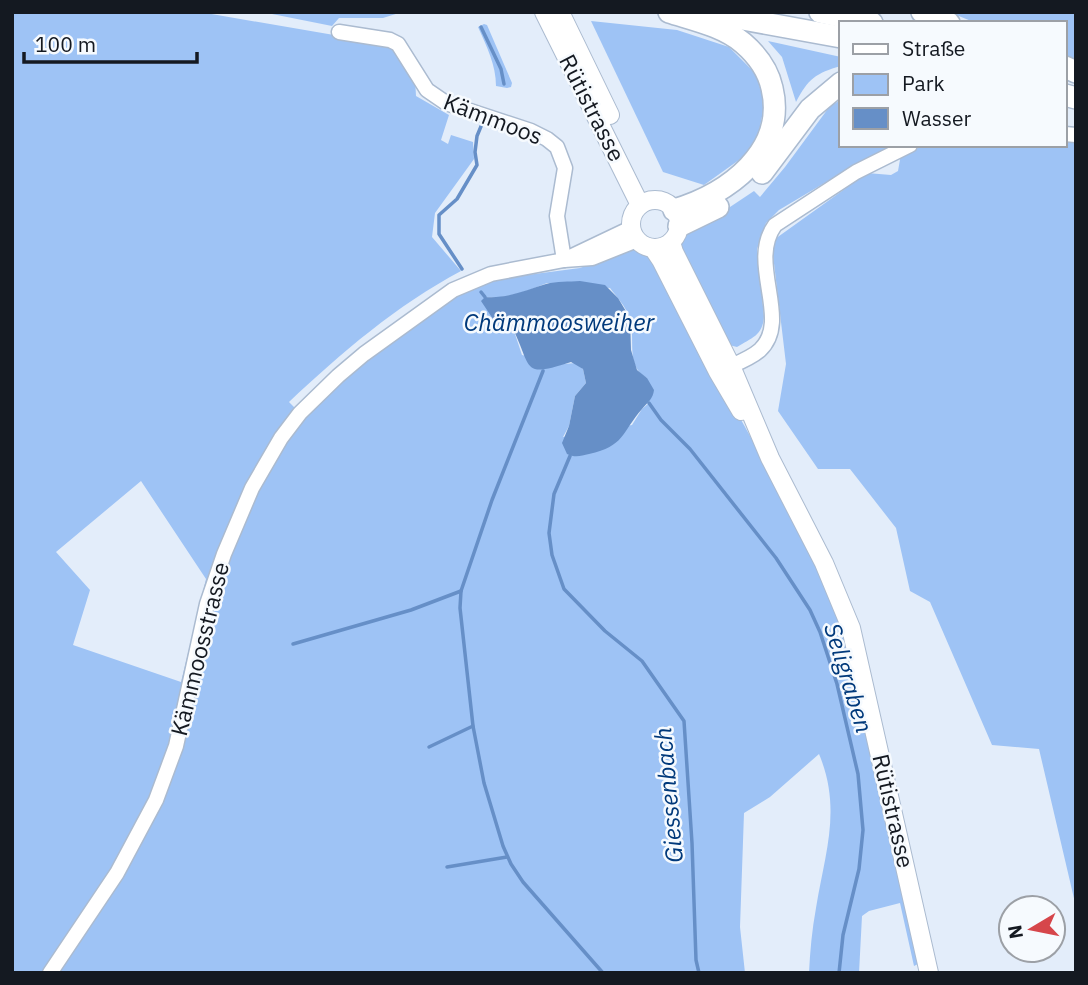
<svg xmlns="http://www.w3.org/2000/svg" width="1088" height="985" font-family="'IBM Plex Sans',sans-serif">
<rect width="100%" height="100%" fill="#e3edfa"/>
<!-- green -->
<g fill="#9ec3f5" fill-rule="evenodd">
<path d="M12,12H200L392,45L415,78L416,96L449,115L441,140L448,144L451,135L473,142L474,159L435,213L432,237L461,271C397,305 341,353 289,402L300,413L240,514L156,800L50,973H12ZM141,481L206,579L181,682L73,645L90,590L56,552Z"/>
<path d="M262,12H402L383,18H339L332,26Z"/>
<path d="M949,12H1076V62L1065,58V23H976Z"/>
<path d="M591,21L677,30L729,47L755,73L765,101L759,132L746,155L704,185L663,172Z"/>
<path d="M484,24L487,25L512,83L511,87L507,88L496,86C496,65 487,47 478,27Z"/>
<path d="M768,41L841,57V66C816,73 808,79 796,102L782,57Z"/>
<path d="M841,100V145H893L865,159L779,210L766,223L757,249L764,316C763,336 751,338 737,347L729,345L679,246L686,229L718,215L754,191L760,197L785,167L830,106Z"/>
<path d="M1065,134L1076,135V907L1039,749L992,745L930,602L910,591L896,528L850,469H818L778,411L786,364L773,255L775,239L867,173L891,175L898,171L901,154L927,145H1065Z"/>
<path d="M633,249L648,253L784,497L845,629L918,964L914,966L900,903L869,911L862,916L859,973H809C810,951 812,930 816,908C825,853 842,809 819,754L770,797L744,813L740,927L745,973H59L119,880L148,831L168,785L219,586L236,536L276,455L297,426L337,384L383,346L457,295L486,283L504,278L580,268ZM547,283L610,288C617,297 625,306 629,316C637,337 624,366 647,378L649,403L642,409L632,425L563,437L569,426L575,396L586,383L583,369L576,363L563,364L522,355L514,331L493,319L485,297C507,299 528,291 547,283Z"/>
</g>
<!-- water -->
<path fill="#668fc7" d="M580,281L605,285L618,298L630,318L631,350L637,370L647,378L654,390C653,399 648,402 642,409C621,433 625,446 589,454C581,456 575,458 567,454L562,443L569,426L575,396L586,383L583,369L571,362C522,378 532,369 514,331L493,319L481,301L485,297C507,299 526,290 546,284C557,281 569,282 580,281Z"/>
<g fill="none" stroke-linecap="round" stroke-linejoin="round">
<!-- stream -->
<g stroke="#668fc7" stroke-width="3.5">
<path d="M481,27L501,69L504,84"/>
<path d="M462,269L439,234V215L457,199L477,165L475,152L477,136L482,124"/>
<path d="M481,292L485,297"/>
<path d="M543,371L492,500L461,591L460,608L473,726L484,783L503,846L511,864L523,882L603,973"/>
<path d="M649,403L661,420L690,449L776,558L810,610L820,632L837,684L858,774L863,830L859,869L843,935L839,973"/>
<path d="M570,456L554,494L549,533L552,555L564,589L605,631L642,661L684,721L692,843L696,960L699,973"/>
<path d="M293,644L411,610L461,591"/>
<path d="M429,747L473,726"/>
<path d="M447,867L507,857"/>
</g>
<!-- minor casing -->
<g stroke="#abbbd0" stroke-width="17">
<g id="minor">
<path d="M339,32L390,40L398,44L427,90L446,103L531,131L547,139L557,147L565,168L557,216L564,260"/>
<path d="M1065,134L1076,135"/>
<path d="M568,258L631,228"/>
<path d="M722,370C735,364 750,359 760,350C792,320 747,263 775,225L856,172L910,145"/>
<path d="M50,973L117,873L156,800L176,746L207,604L224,554L252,488L281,438L300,413L338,376L364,354L453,290L491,274L564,260L592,258L637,240"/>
</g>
</g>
<!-- major casing -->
<g stroke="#abbbd0" stroke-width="20">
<g id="major">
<path d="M544,12L640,205"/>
<path d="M560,12L610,115"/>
<circle cx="655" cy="224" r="24"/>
<path d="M671,242L674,252L731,366L770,458L824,563L851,628L929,973"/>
<path d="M653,248L661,260L718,372L741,411"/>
</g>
</g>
<!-- highway casing -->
<g stroke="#abbbd0" stroke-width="24">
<g id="highway">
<path d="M669,12C694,20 723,26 743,43C757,55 768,70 772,88C787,151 728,194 674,210"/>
<path d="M704,12L841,37"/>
<path d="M820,12L872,23"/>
<path d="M922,12L949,23"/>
<path d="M1065,67L1076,72"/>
<path d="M1065,95L1076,98"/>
<path d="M762,173L810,109L841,83"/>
<path d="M679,226L718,207"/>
</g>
</g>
<!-- minor -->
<use href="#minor" stroke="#fff" stroke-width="14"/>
<!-- major -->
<use href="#major" stroke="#fff" stroke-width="18"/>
<!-- highway -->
<use href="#highway" stroke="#fff" stroke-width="21"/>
</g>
<g text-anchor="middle" stroke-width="5" stroke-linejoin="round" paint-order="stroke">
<!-- street labels -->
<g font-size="23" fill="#141921" stroke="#f6fafe">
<text transform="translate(592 108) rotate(63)" y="8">Rütistrasse</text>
<text transform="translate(493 119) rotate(21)" y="8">Kämmoos</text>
<text transform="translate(200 649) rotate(-76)" y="8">Kämmoosstrasse</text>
<text transform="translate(893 811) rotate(77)" y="8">Rütistrasse</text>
</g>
<!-- water labels -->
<g font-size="24" font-style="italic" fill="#00397b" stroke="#f6fafe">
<text x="559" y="331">Chämmoosweiher</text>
<text transform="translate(848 678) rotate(73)" y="8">Seligraben</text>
<text transform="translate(669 795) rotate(-95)" y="8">Giessenbach</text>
</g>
</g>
<!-- border -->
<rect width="1088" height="985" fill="none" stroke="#141921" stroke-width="28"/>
<!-- legend -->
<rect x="839" y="21" width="228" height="126" fill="#f6fafe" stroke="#9ca0a6" stroke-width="2"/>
<rect x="853" y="44" width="35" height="10" fill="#ffffff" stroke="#9ca0a6" stroke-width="2"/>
<text x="902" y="56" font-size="21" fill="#141921">Straße</text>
<rect x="853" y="74" width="35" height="21" fill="#9ec3f5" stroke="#9ca0a6" stroke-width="2"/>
<text x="902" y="91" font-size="21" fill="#141921">Park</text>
<rect x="853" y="108" width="35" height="21" fill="#668fc7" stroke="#9ca0a6" stroke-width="2"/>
<text x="902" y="126" font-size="21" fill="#141921">Wasser</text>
<!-- north arrow -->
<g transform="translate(1032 929) rotate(260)"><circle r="33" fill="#f6fafe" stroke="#9ca0a6" stroke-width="2"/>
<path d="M0-5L12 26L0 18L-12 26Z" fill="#d6464b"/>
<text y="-10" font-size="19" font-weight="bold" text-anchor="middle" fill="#141921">N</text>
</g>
<!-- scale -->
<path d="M24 52v10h173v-10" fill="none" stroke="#141921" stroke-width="3.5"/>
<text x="35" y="52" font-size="21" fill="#141921" stroke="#f6fafe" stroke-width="5" paint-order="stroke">100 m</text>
</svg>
